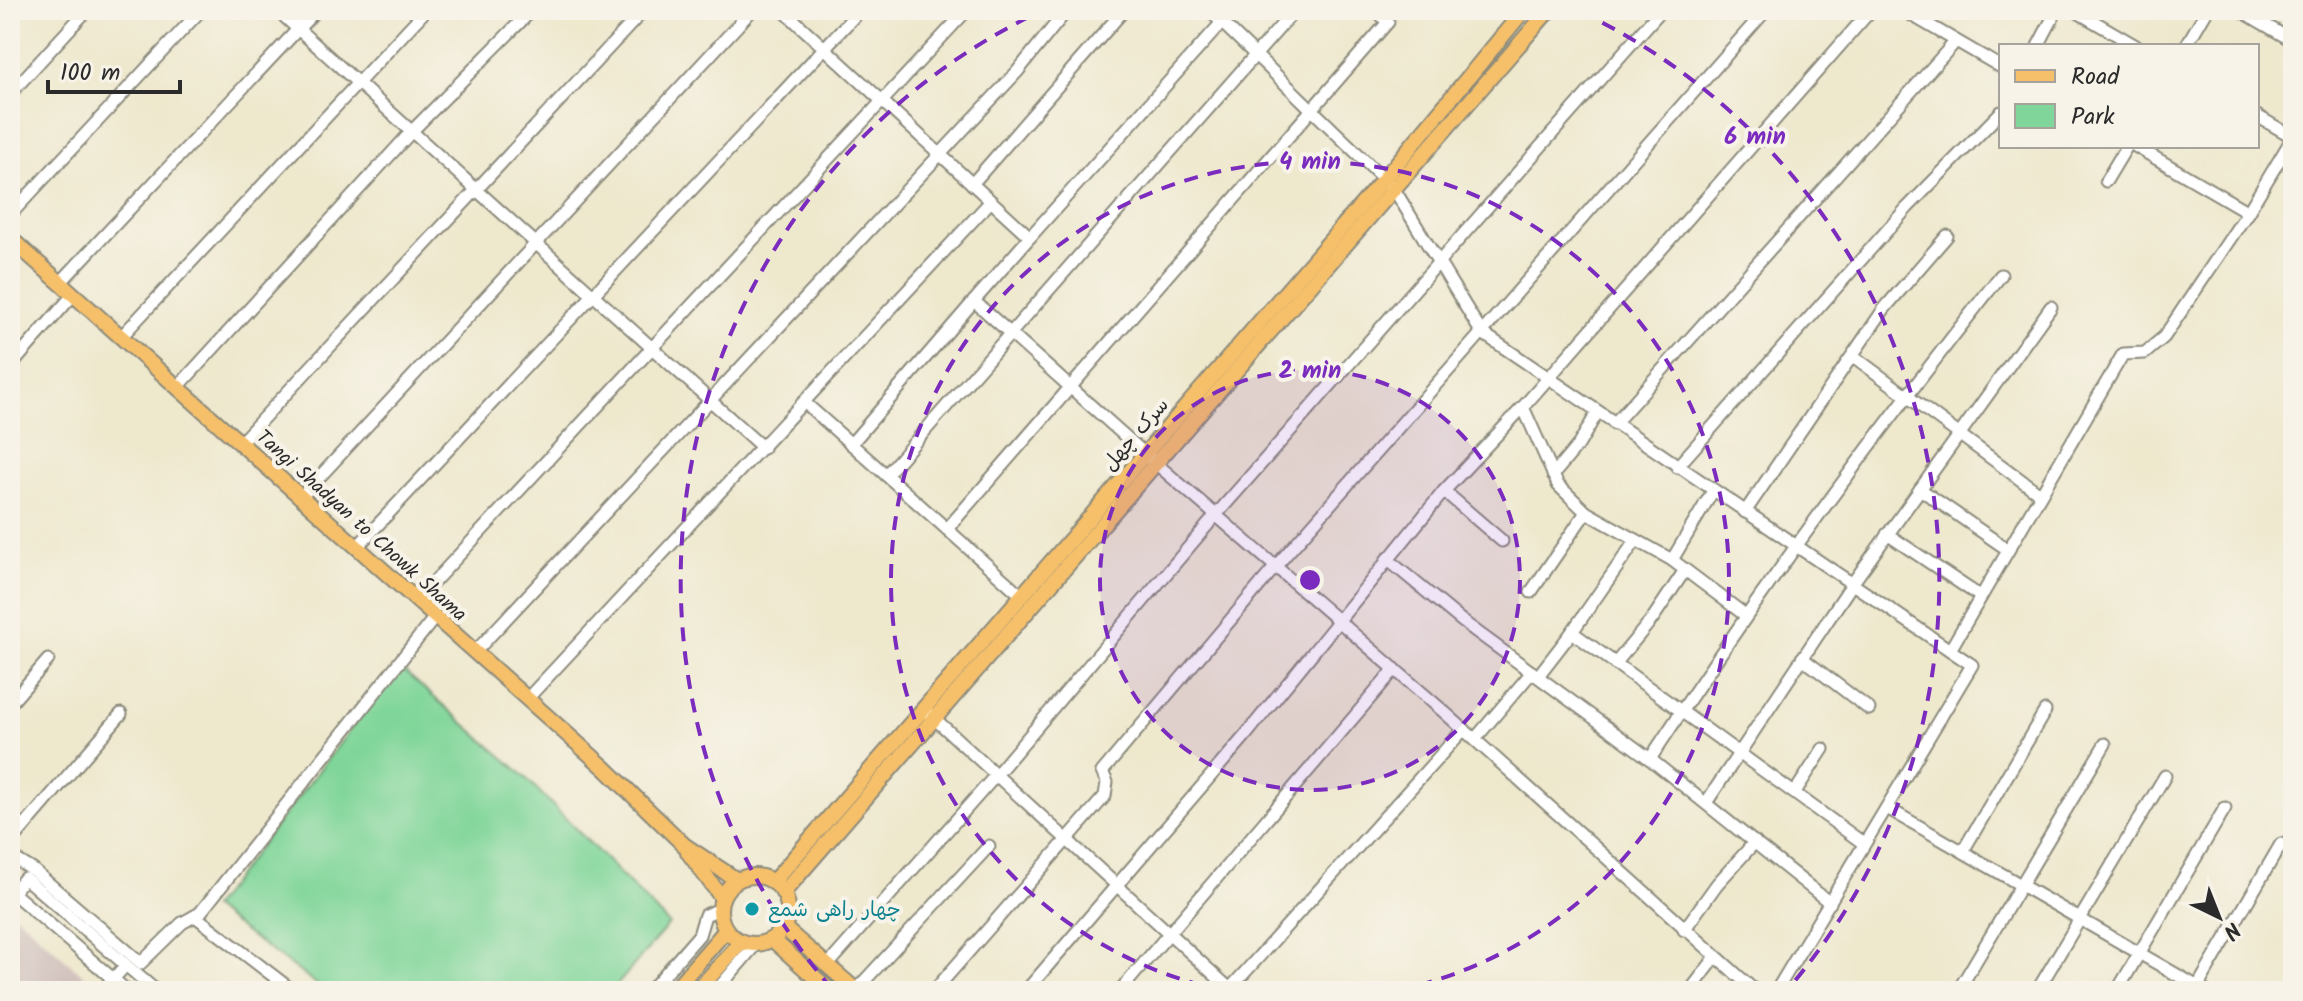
<svg xmlns="http://www.w3.org/2000/svg" width="2303" height="1001" font-family="Kalam,'Playpen Sans Arabic',sans-serif">
<rect width="100%" height="100%" fill="#f7f3e8"/>
<filter id="ink" filterUnits="userSpaceOnUse"><feTurbulence type="fractalNoise" baseFrequency=".0125" numOctaves="2"/><feDisplacementMap in="SourceGraphic" scale="16" xChannelSelector="R" yChannelSelector="G"/><feConvolveMatrix kernelMatrix="1 2 1 2 8 2 1 2 1" color-interpolation-filters="sRGB"/></filter>
<filter id="wash" filterUnits="userSpaceOnUse"><feTurbulence type="fractalNoise" baseFrequency=".006" numOctaves="4" result="noise"/><feDisplacementMap in="SourceGraphic" scale="32" xChannelSelector="R" yChannelSelector="G"/><feGaussianBlur stdDeviation="1.8" result="paint"/><feColorMatrix in="noise" values="0 0 0 0 0 0 0 0 0 0 0 0 0 0 0 0 0 1.4 0 .05"/><feComposite in="paint" operator="in"/></filter>
<g filter="url(#wash)">
<rect width="100%" height="100%" fill="#eee8cd"/>
<!-- industrial -->
<path fill="#d0c0bc" d="M10,910L101,991H10Z"/>
<!-- green -->
<path fill="#80d69a" stroke="#568062" stroke-width="2" d="M399,667L519,771L669,924L612,991H326L212,908Z"/>
</g>
<g filter="url(#ink)">
<g fill="none" stroke-linecap="round" stroke-linejoin="round">
<!-- minor casing -->
<g stroke="#8c8a7c" stroke-width="15">
<g id="minor">
<path d="M277,10L763,448"/>
<path d="M783,10L1030,237L974,301L1145,454L1443,711L1755,991"/>
<path d="M1209,10L1394,189L1481,332L1972,665L1778,988"/>
<path d="M1903,10L2001,67"/>
<path d="M2074,10L2136,46"/>
<path d="M2240,10L2293,41"/>
<path d="M2038,46L2057,10"/>
<path d="M2186,46L2207,10"/>
<path d="M10,94L87,10"/>
<path d="M2257,116L2293,137"/>
<path d="M2135,146L2248,212"/>
<path d="M2106,181L2127,146"/>
<path d="M972,184L1124,10"/>
<path d="M10,215L201,10"/>
<path d="M1030,237L1233,10"/>
<path d="M60,283L316,10"/>
<path d="M121,337L426,10"/>
<path d="M1853,356L2040,494"/>
<path d="M10,367L73,295"/>
<path d="M178,387L412,131L532,10"/>
<path d="M805,403L1021,595"/>
<path d="M1523,407L1558,485L1586,512L1672,560L1745,615"/>
<path d="M1614,424L1956,41"/>
<path d="M240,443L644,10"/>
<path d="M851,444L974,301"/>
<path d="M1677,467L1907,208L2001,112"/>
<path d="M886,475L1295,10"/>
<path d="M1553,475L1579,444L1597,413"/>
<path d="M1920,489L2007,549"/>
<path d="M1444,491L1502,541"/>
<path d="M301,497L752,10"/>
<path d="M1745,512L1884,309L1947,236"/>
<path d="M947,529L1388,22L1380,14L1384,10"/>
<path d="M1887,534L1981,597"/>
<path d="M1636,540L1572,632L1863,843"/>
<path d="M357,547L860,10"/>
<path d="M1387,559L1462,621L1650,759L1830,903"/>
<path d="M1672,560L1713,491"/>
<path d="M1531,592L1586,512"/>
<path d="M417,600L967,10"/>
<path d="M1950,650L2123,354L2145,353L2164,337L2248,212L2293,137"/>
<path d="M475,652L1017,72L1067,10"/>
<path d="M1802,658L1869,709"/>
<path d="M1615,664L1653,618L1685,570"/>
<path d="M1538,676L1572,632"/>
<path d="M527,699L991,201"/>
<path d="M10,704L48,660"/>
<path d="M923,708L1230,989"/>
<path d="M1475,739L1532,672"/>
<path d="M1650,759C1759,592 1877,432 2001,275"/>
<path d="M1795,792L1823,749"/>
<path d="M1706,803L1852,584L2051,307"/>
<path d="M1887,808L2205,991"/>
<path d="M10,843L121,714"/>
<path d="M1963,851L2045,711"/>
<path d="M10,856L33,870L141,963L182,923L200,913L435,617"/>
<path d="M12,892L127,991"/>
<path d="M10,895L25,878L156,991"/>
<path d="M195,916L293,991"/>
<path d="M1684,930L1717,884L1755,842"/>
<path d="M828,965L996,775L1216,515L1661,10"/>
<path d="M103,990L126,965"/>
<path d="M856,990L989,846"/>
<path d="M650,991L699,935L705,915L720,909"/>
<path d="M716,991L756,944"/>
<path d="M934,991L1105,796L1107,782L1102,772L1276,566L1766,10"/>
<path d="M1026,991L1245,736L1444,491L1523,407L1871,10"/>
<path d="M1120,991L1395,669"/>
<path d="M1228,991L1464,729"/>
<path d="M1690,991L1715,958"/>
<path d="M1958,991L2105,744"/>
<path d="M2037,991L2165,776"/>
<path d="M2117,991L2225,808"/>
<path d="M2195,991L2281,844"/>
</g>
</g>
<!-- major casing -->
<g stroke="#8c8a7c" stroke-width="18">
<g id="major">
<path d="M10,238L605,768L684,845L737,880"/>
<path d="M688,852L722,898"/>
<circle cx="754" cy="910" r="34"/>
<path d="M773,882L1384,179L1524,10"/>
<path d="M783,893L1549,10"/>
<path d="M784,928L857,991"/>
<path d="M772,939L830,991"/>
<path d="M673,991L726,930"/>
<path d="M697,991L741,942"/>
</g>
</g>
<!-- minor -->
<use href="#minor" stroke="#fff" stroke-width="11"/>
<!-- major -->
<use href="#major" stroke="#f6c06b" stroke-width="14"/>
</g>
</g>
<!-- distance rings -->
<circle cx="1310" cy="580" r="210" fill="#7b2cbf" fill-opacity=".12"/>
<g fill="none" stroke="#7b2cbf" stroke-width="4" stroke-dasharray="14 10">
<circle cx="1310" cy="580" r="210"/>
<path d="M1226 991A419 419 0 1 1 1394 991"/>
<path d="M832 989A629 629 0 0 1 1039 12M1581 12A629 629 0 0 1 1788 989"/>
</g>
<!-- markers -->
<circle fill="#0f9aa8" stroke="#f7f3e8" stroke-width="3" cx="752" cy="909" r="8"/>
<g text-anchor="middle" stroke-width="8" stroke-linejoin="round" paint-order="stroke">
<!-- street labels -->
<g font-size="20" fill="#2b2b2b" stroke="#f7f3e8">
<text transform="translate(1135 434) rotate(-49)" y="7">سرک چهل</text>
<text transform="translate(362 525) rotate(42)" y="7">Tangi Shadyan to Chowk Shama</text>
</g>
<!-- culture labels -->
<g font-size="20" fill="#0d838f" stroke="#f7f3e8" text-anchor="start">
<text x="768" y="916">چهار راهی شمع</text>
</g>
</g>
<circle cx="1310" cy="580" r="12" fill="#7b2cbf" stroke="#f7f3e8" stroke-width="4"/>
<g font-size="24" text-anchor="middle" font-weight="bold" fill="#7b2cbf" stroke="#f7f3e8" stroke-width="8" stroke-linejoin="round" paint-order="stroke">
<text x="1755" y="144">6 min</text>
<text x="1310" y="169">4 min</text>
<text x="1310" y="378">2 min</text>
</g>
<!-- margin -->
<rect width="2303" height="1001" fill="none" stroke="#f7f3e8" stroke-width="40"/>
<!-- legend -->
<rect x="1999" y="44" width="260" height="104" fill="#f7f3e8" stroke="#a5a39c" stroke-width="2"/>
<rect x="2015" y="70" width="40" height="12" fill="#f6c06b" stroke="#a5a39c" stroke-width="2"/>
<text x="2071" y="84" font-size="24" fill="#2b2b2b">Road</text>
<rect x="2015" y="104" width="40" height="24" fill="#80d69a" stroke="#a5a39c" stroke-width="2"/>
<text x="2071" y="124" font-size="24" fill="#2b2b2b">Park</text>
<!-- north arrow -->
<g transform="translate(2219 917) rotate(137)" stroke="#f7f3e8" stroke-width="6" paint-order="stroke">
<path d="M0-6L14 30L0 20L-14 30Z" fill="#2b2b2b"/>
<text y="-12" font-size="22" font-weight="bold" text-anchor="middle" fill="#2b2b2b">N</text>
</g>
<!-- scale -->
<path d="M48 80v12h132v-12" fill="none" stroke="#2b2b2b" stroke-width="4"/>
<text x="60" y="80" font-size="24" fill="#2b2b2b" stroke="#f7f3e8" stroke-width="6" paint-order="stroke">100 m</text>
</svg>
